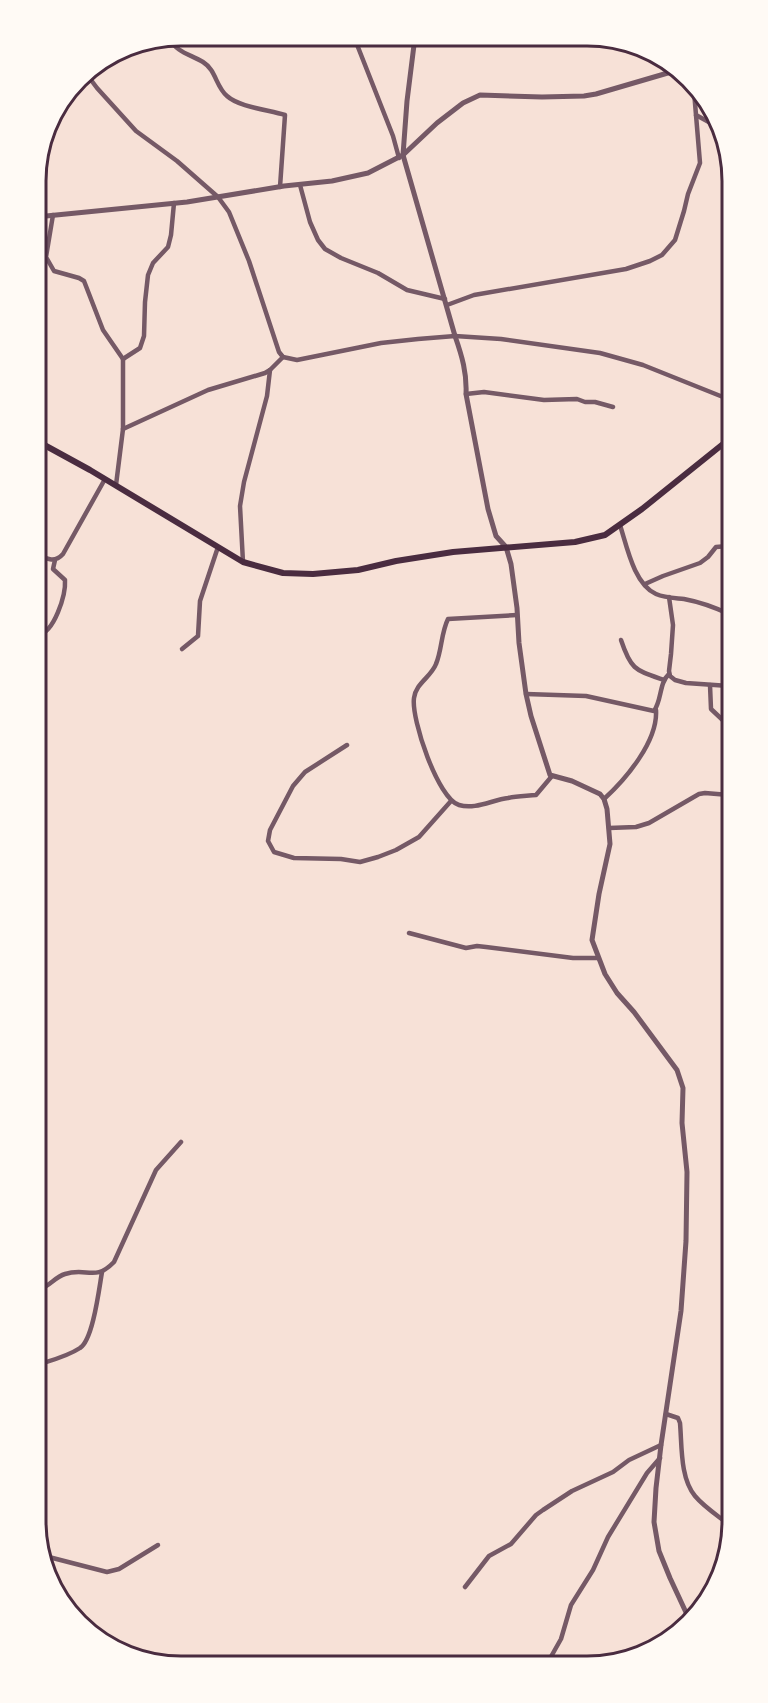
<svg xmlns="http://www.w3.org/2000/svg" width="768" height="1703" font-family="Cabin,sans-serif">
<rect width="100%" height="100%" fill="#f7e1d7"/>
<g fill="none" stroke-linecap="round" stroke-linejoin="round">
<!-- minor -->
<g stroke="#755966" stroke-width="4.5">
<path d="M354,37L393,136L399,158"/>
<path d="M169,38C177,53 190,54 203,62C216,70 216,87 227,96C239,107 269,110 285,115L280,187"/>
<path d="M85,72L97,88L136,131L177,161L218,197L229,212L249,261L279,352L283,357L297,360L381,343L418,339L455,336L501,339L600,353L643,365L728,399"/>
<path d="M696,115L716,126"/>
<path d="M300,185L310,222L318,240L325,249L341,258L378,273L407,290L445,299"/>
<path d="M53,215L46,257L54,271L79,278L84,281L103,330L123,359V429L116,485"/>
<path d="M447,305L474,295L626,269L650,261L662,255L675,240L684,211L688,194L700,163L694,91"/>
<path d="M123,359L140,348L144,336L145,302L148,275L153,263L168,247L171,235L174,203"/>
<path d="M466,394L484,392L544,400L577,399L585,402H595L613,407"/>
<path d="M123,429L208,390L265,373L270,370L283,357"/>
<path d="M620,525C627,547 634,584 656,594C665,598 675,598 684,599C700,602 714,607 729,614"/>
<path d="M38,555C47,559 55,563 63,554L105,479"/>
<path d="M243,562L240,506L244,482L267,396L270,370"/>
<path d="M645,584L663,576L700,563L708,557L716,547L728,546"/>
<path d="M669,597L673,625L671,654L669,671L670,676L675,680L686,683L729,686"/>
<path d="M517,615L448,619C441,633 442,650 436,664C431,677 416,683 414,698C411,719 438,799 459,805C475,810 492,800 508,798C517,796 527,796 536,795L552,776"/>
<path d="M38,635C54,633 66,595 65,580L53,569L55,560"/>
<path d="M621,640C631,670 635,670 664,680"/>
<path d="M182,649L198,636L200,601L218,547"/>
<path d="M710,685L711,709L729,726"/>
<path d="M526,694L586,696L654,711C662,700 659,683 669,674"/>
<path d="M347,745L305,772L293,786L270,830L268,841L274,852L294,858L341,859L360,862L378,857L396,850L419,837L451,801"/>
<path d="M604,799C626,779 658,741 656,710"/>
<path d="M609,828L636,827L649,823L699,794L705,793L729,795"/>
<path d="M409,933L466,948L477,946L486,947L573,958H598"/>
<path d="M39,941V943"/>
<path d="M40,1289C50,1286 55,1277 65,1274C87,1267 95,1282 114,1262L156,1170L181,1142"/>
<path d="M40,1364C53,1360 68,1356 80,1348C93,1340 99,1289 102,1272"/>
<path d="M666,1414L678,1418L680,1423C682,1446 680,1478 695,1496C705,1508 720,1517 732,1527"/>
<path d="M41,1555L107,1572L119,1569L158,1545"/>
<path d="M465,1587L489,1556L511,1544L536,1515L543,1510L572,1491L613,1472L629,1460L661,1445"/>
<path d="M548,1662L561,1639L571,1605L593,1570L608,1537L647,1473L660,1458"/>
</g>
<!-- tertiary -->
<g stroke="#755966" stroke-width="5">
<path d="M415,37L407,101L403,155L455,336C462,356 467,373 466,394L488,509L496,536L506,547L511,564L517,608L519,643L526,694L531,716L550,775L572,781L600,794L604,799L607,809L610,844L599,894L592,940L605,974L617,993L634,1012L677,1070L683,1088L682,1123L687,1172L686,1241L681,1311L661,1445L656,1488L654,1522L659,1551L670,1578L690,1621"/>
<path d="M36,217L187,202L284,186L332,181L368,173L403,155L437,123L463,103L480,95L542,97L584,96L596,94L678,70"/>
</g>
<!-- secondary -->
<path stroke="#4a2c40" stroke-width="6" d="M37,441L90,470L243,562L283,573L313,574L358,570L396,561L453,552L575,542L605,535L642,509L728,440"/>
</g>
<!-- crop -->
<path d="M0 0H768V1703H0ZM181 46H587A135 135 0 0 1 722 181V1521A135 135 0 0 1 587 1656H181A135 135 0 0 1 46 1521V181A135 135 0 0 1 181 46Z" fill="#fffaf5" fill-rule="evenodd"/>
<path fill="none" stroke="#4a2c40" stroke-width="3" d="M181 46H587A135 135 0 0 1 722 181V1521A135 135 0 0 1 587 1656H181A135 135 0 0 1 46 1521V181A135 135 0 0 1 181 46Z"/>
</svg>
